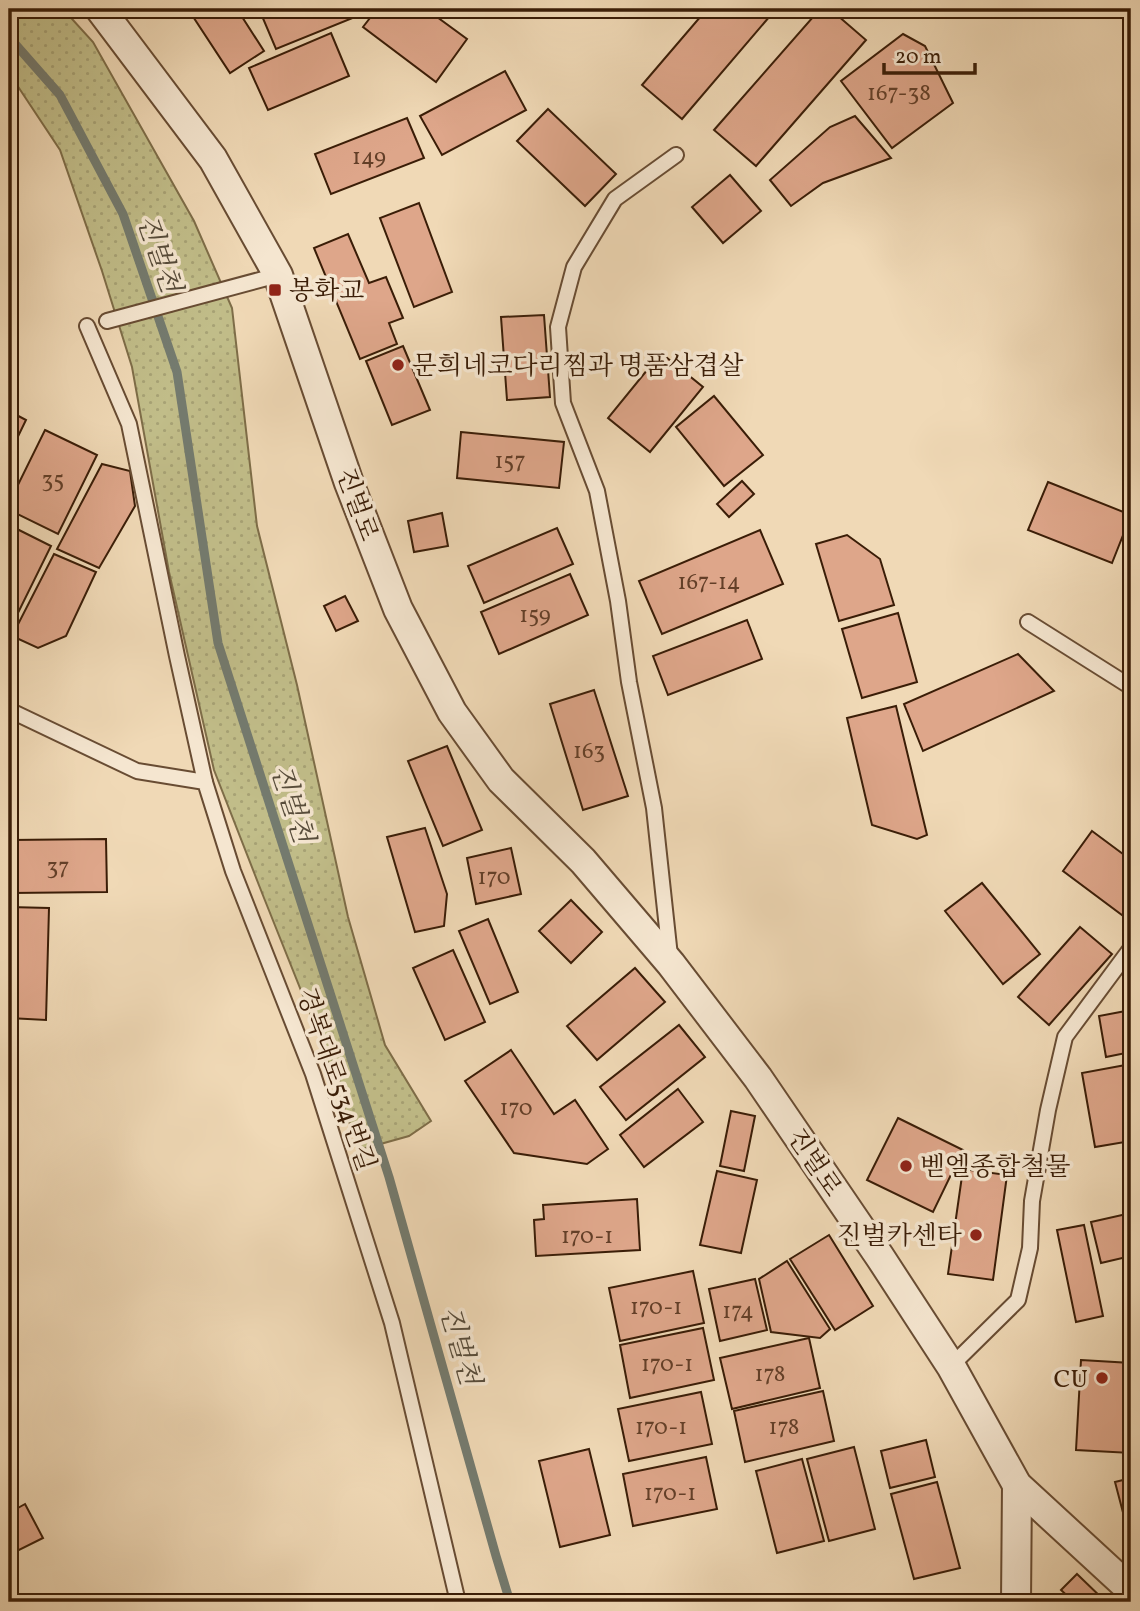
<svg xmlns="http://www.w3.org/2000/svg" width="1140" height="1611" font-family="Vollkorn,'Noto Serif KR',serif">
<defs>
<pattern id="grass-dots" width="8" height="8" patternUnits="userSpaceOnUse" patternTransform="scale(1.75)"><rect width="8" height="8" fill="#c1bd89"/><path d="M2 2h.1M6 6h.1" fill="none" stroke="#a7a275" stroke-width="1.8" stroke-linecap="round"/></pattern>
</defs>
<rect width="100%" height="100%" fill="#f0d9b6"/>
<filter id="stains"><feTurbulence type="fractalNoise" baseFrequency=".00286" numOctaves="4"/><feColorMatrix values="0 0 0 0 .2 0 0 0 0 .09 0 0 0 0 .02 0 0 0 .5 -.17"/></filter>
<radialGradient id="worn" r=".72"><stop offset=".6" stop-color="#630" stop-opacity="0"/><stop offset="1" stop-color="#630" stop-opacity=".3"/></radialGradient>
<!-- grass -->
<path fill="url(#grass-dots)" stroke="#7e6d48" stroke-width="2" d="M9,9H63L93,42L194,221L232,308L257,526L297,685L348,917L385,1045L431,1121L409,1136L359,1150L320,1038L264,898L214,770L169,572L132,367L102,271L60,150L9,73Z"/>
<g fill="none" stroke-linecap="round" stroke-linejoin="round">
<!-- stream -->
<path stroke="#747b6f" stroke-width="9" d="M9,37L60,95L123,214L177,372L218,643L389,1177L496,1556L510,1602"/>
</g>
<!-- building -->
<g fill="#dea68a" stroke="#3a1d07" stroke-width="2">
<path d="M188,9H237L264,51L230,73Z"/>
<path d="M259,9H357L360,15L276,49Z"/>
<path d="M377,9H426L467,39L436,82L363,27Z"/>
<path d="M478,9H522L479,14Z"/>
<path d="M707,9H776L682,119L642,85Z"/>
<path d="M820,9H830L866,40L756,166L714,130Z"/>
<path d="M331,33L349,76L268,110L249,68Z"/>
<path d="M903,34L925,46L953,103L892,148L841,81Z"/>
<path d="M505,71L526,110L442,155L420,116Z"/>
<path d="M548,109L616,174L585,206L517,141Z"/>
<path d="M855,116L891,158L823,183L791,206L770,180L830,127Z"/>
<path d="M407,118L424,158L331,194L315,154Z"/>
<path d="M730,175L761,211L723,243L692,207Z"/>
<path d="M419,203L452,292L414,307L380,218Z"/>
<path d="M348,234L369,283L386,277L403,318L389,323L397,344L360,359L314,248Z"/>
<path d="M544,315L550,397L507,400L501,317Z"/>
<path d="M403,346L430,410L392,425L366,361Z"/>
<path d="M661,353L703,387L650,452L608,418Z"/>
<path d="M714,396L763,455L724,486L676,427Z"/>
<path d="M9,411L26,420L9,455Z"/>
<path d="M45,430L97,455L58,534L9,510V503Z"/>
<path d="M461,432L564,442L559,488L457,478Z"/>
<path d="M102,464L130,471L135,506L99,568L57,549Z"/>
<path d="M742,481L754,494L729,517L717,504Z"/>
<path d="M1048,482L1131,515L1112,563L1028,530Z"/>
<path d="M442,513L448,546L414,552L408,521Z"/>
<path d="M9,525L51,546L12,625L9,623Z"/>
<path d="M557,528L573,564L484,603L468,566Z"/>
<path d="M760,530L783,584L662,634L639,581Z"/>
<path d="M847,535L880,559L894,605L839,621L816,544Z"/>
<path d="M54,554L96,572L66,636L38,648L12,636Z"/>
<path d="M570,574L588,615L499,654L481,612Z"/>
<path d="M345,596L358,621L336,631L324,606Z"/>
<path d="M898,613L917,682L862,698L842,629Z"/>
<path d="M747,620L762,659L668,695L653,656Z"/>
<path d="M1018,654L1054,691L923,751L904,704Z"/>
<path d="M594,690L628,796L583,810L550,704Z"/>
<path d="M896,706L927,835L917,839L872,825L847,718Z"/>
<path d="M447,746L482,830L443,846L408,761Z"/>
<path d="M425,828L447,894L444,926L415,932L387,837Z"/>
<path d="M1092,831L1131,860L1130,921L1063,871Z"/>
<path d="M106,839L107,892L11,893L10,840Z"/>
<path d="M511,848L521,894L476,904L467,858Z"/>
<path d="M982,883L1040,954L1003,984L945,911Z"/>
<path d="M571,900L602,932L571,963L539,931Z"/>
<path d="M9,907L49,908L46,1020L9,1018Z"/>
<path d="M488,919L518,992L490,1004L459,931Z"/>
<path d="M1080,927L1112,954L1049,1025L1018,997Z"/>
<path d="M453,950L485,1022L445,1040L413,968Z"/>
<path d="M635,968L665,1002L597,1060L567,1026Z"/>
<path d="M1131,1010V1052L1106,1057L1099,1016Z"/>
<path d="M679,1025L705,1057L626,1120L600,1087Z"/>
<path d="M511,1050L554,1114L575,1100L608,1149L587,1164L514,1153L465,1081Z"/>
<path d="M1131,1064V1141L1095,1147L1082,1073Z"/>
<path d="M678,1089L703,1122L644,1167L620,1135Z"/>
<path d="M731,1111L755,1116L744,1171L720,1166Z"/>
<path d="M898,1118L963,1150L933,1212L867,1180Z"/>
<path d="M963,1169L1007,1175L993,1280L948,1274Z"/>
<path d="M717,1171L757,1180L741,1253L700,1245Z"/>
<path d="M637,1199L640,1250L536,1256L534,1220L544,1219L543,1205Z"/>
<path d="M1131,1213V1256L1101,1263L1091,1222Z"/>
<path d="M1084,1225L1103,1316L1076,1322L1057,1230Z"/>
<path d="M829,1235L873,1306L835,1330L790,1259Z"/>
<path d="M787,1261L830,1329L820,1338L771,1332L759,1279Z"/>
<path d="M693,1271L704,1323L620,1341L609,1288Z"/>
<path d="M755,1279L767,1330L720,1341L709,1289Z"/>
<path d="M703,1328L714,1380L630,1398L620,1345Z"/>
<path d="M809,1338L820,1388L732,1409L720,1358Z"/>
<path d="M1081,1360L1131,1363V1453L1076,1450Z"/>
<path d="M823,1391L834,1441L745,1462L734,1411Z"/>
<path d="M701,1392L712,1444L629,1461L618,1409Z"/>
<path d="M926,1440L935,1477L890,1488L881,1451Z"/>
<path d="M854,1447L875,1529L829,1541L807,1459Z"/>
<path d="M589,1449L610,1535L560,1547L539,1461Z"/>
<path d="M706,1457L717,1509L633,1526L623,1474Z"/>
<path d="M802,1459L824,1541L777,1553L756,1471Z"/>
<path d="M1131,1478V1522L1126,1524L1115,1482Z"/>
<path d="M937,1482L960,1568L914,1579L891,1494Z"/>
<path d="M25,1504L43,1538L9,1555V1513Z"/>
<path d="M1077,1574L1106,1602H1074L1061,1590Z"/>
</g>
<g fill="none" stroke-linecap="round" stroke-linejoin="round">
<!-- lane casing -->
<g stroke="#684c33" stroke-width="18">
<g id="lane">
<path d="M107,321L278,275"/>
<path d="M87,326L129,424L177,656L205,782"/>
<path d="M1028,622L1131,687"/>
<path d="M9,710L137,771L205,782L233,871L313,1074L392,1323L458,1602"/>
<path d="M670,956L654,808L629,682L618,601L597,491L563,403L558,327L574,267L615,199L676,155"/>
<path d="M951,1366L1018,1300L1030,1248L1032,1201L1048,1110L1065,1037L1131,948"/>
</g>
</g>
<!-- street casing -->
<g stroke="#684c33" stroke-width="32">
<g id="street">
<path d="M100,9L213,159L278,275L349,483L398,609L452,712L501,780L583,861L671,964L758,1078L880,1257L951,1366L1017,1485L1131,1590"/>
<path d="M1016,1602L1017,1485"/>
</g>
</g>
<!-- lane -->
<use href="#lane" stroke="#f5e6d0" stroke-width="14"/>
<!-- street -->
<use href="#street" stroke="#f5e6d0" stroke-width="28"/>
</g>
<!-- markers -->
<g fill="#8f2418" stroke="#f5e6d0" stroke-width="2.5">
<rect x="268" y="283" width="14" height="14" rx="3.5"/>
<circle cx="398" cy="365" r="7"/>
<circle cx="906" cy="1166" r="7"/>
<circle cx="976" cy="1235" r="7"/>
<circle cx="1102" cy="1378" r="7"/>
</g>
<g text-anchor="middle" stroke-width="7" stroke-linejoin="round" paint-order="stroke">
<!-- number labels -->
<g font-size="23" fill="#633f28">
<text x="899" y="100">167-38</text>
<text x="369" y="164">149</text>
<text x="510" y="468">157</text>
<text x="53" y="487">35</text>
<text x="709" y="589">167-14</text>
<text x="535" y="622">159</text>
<text x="589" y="758">163</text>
<text x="58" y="874">37</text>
<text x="494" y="884">170</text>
<text x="516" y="1115">170</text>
<text x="587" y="1243">170-1</text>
<text x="656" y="1314">170-1</text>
<text x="738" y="1318">174</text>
<text x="667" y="1371">170-1</text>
<text x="770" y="1381">178</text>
<text x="661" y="1434">170-1</text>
<text x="784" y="1434">178</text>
<text x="670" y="1500">170-1</text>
</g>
<!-- poi labels -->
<g font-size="26" fill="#3a1d07" stroke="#f5e6d0" text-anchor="start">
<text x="289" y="299">봉화교</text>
<text x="412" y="374">문희네코다리찜과 명품삼겹살</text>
<text x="920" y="1175">벧엘종합철물</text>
<text x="962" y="1244" text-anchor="end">진벌카센타</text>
<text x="1088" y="1387" text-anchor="end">CU</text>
</g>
<!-- street labels -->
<g font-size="26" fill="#3a1d07" stroke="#f5e6d0">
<text transform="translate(358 504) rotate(70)" y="9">진벌로</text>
<text transform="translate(337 1079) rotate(71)" y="9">경복대로534번길</text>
<text transform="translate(815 1162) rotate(56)" y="9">진벌로</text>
</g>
<!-- water labels -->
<g font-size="28" font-style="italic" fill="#574c3b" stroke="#f5e6d0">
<text transform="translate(160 253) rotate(71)" y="10">진벌천</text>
<text transform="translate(293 803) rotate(72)" y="10">진벌천</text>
<text transform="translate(461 1345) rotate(74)" y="10">진벌천</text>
</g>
</g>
<!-- margin -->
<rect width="1140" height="1611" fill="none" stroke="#f0d9b6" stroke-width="35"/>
<rect x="10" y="10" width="1119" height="1590" fill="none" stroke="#3a1d07" stroke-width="3.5"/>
<rect x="18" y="18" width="1105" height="1576" fill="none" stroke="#3a1d07" stroke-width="2"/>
<!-- scale -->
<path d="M884 63v10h91v-10" fill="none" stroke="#3a1d07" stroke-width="3.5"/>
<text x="895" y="63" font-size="21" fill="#3a1d07" stroke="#f5e6d0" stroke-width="5" paint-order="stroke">20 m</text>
<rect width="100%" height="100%" filter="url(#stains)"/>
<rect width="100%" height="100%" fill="url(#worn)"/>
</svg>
